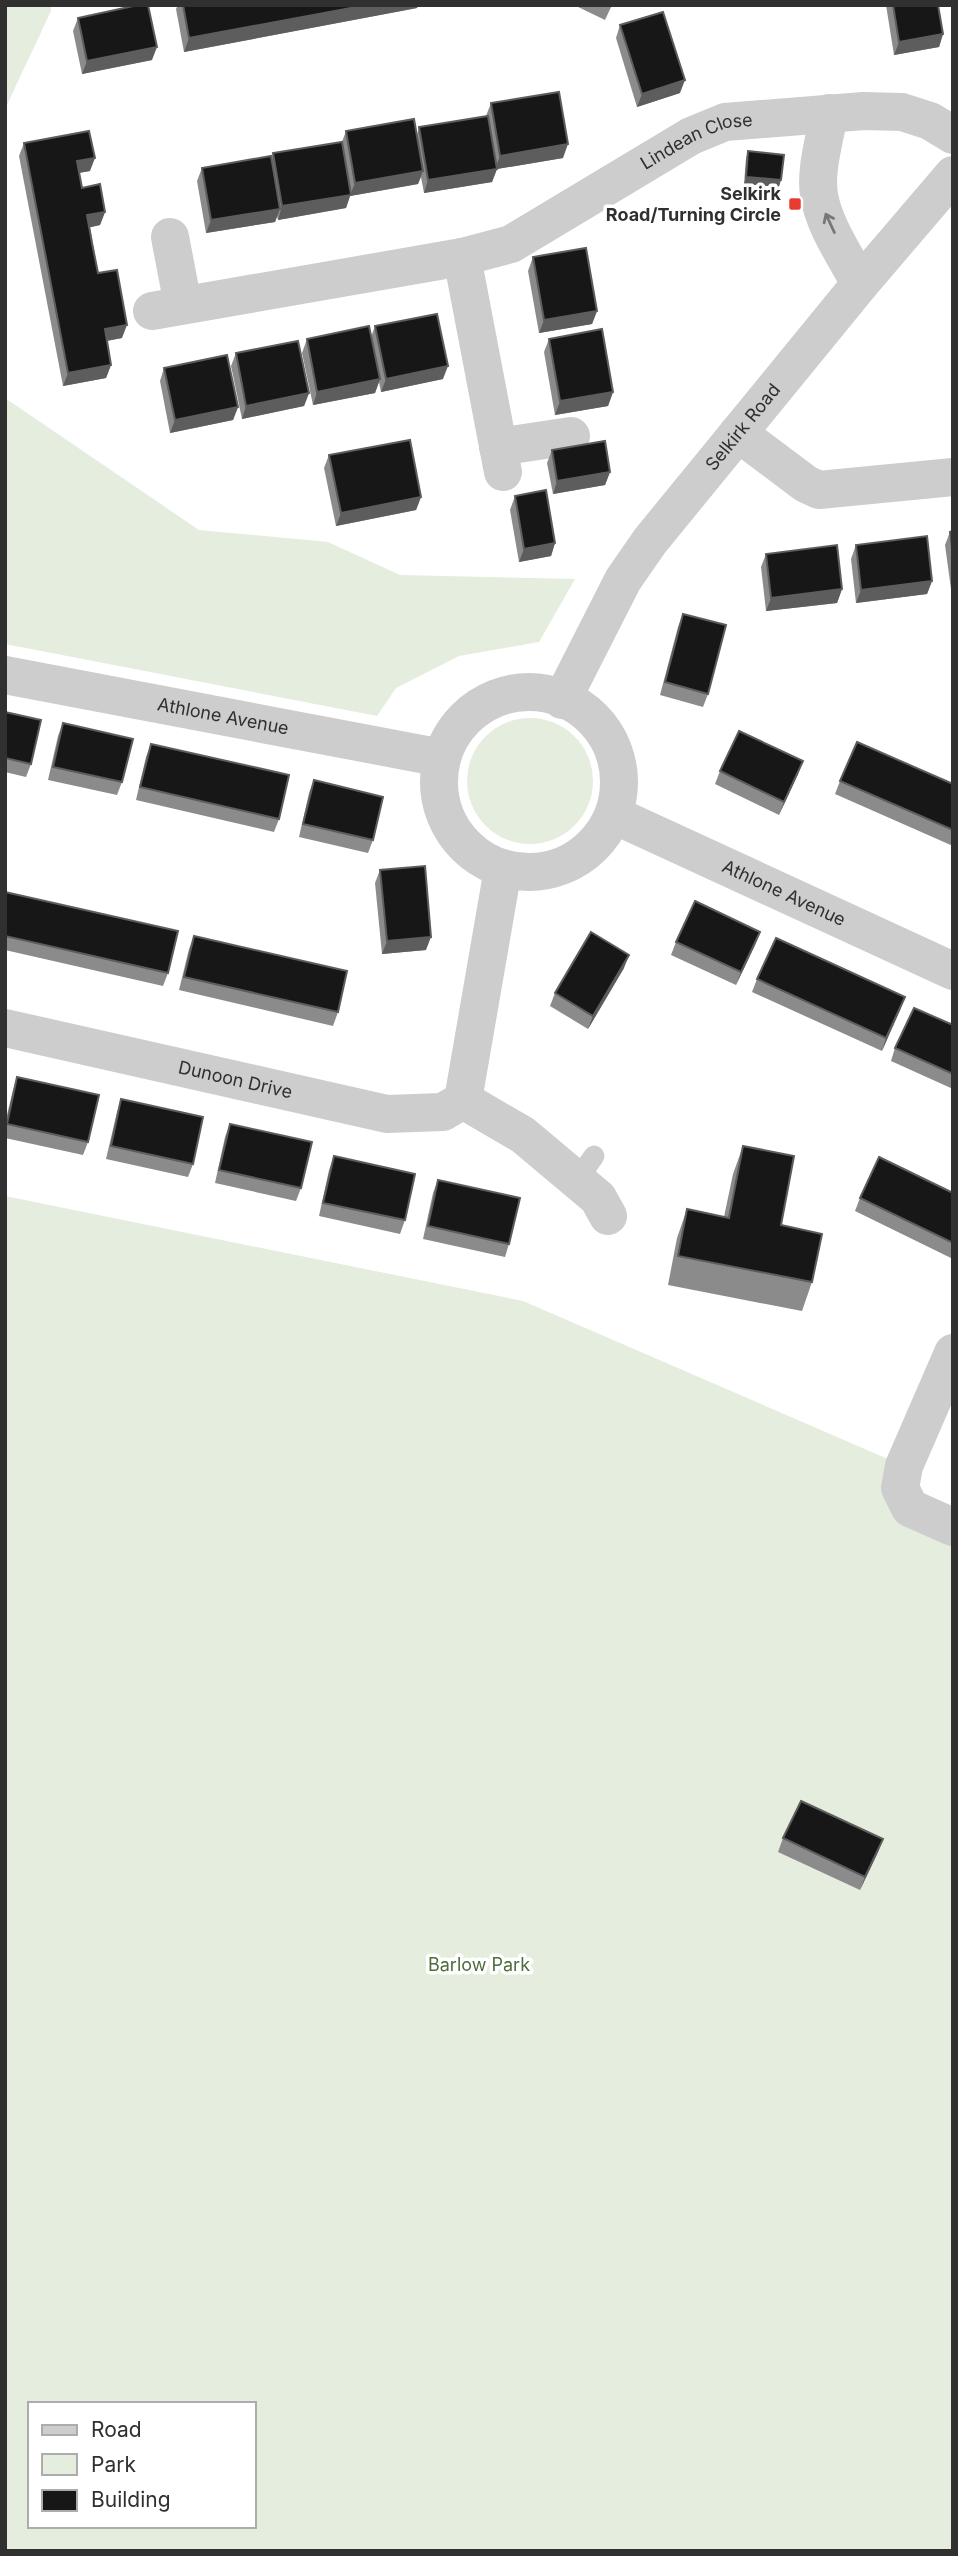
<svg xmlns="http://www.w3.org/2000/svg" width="958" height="2556" font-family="Inter,sans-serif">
<rect width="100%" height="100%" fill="#fff"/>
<!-- green -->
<g fill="#e4edde" fill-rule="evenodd">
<path d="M5,5H51V11L5,109Z"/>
<path d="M5,398L199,530L328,542L400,575L575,579L539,642L459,656L396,688L377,716L5,644Z"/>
<circle cx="530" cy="781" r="63"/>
<path d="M5,1196L523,1301L904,1466L900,1488L953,1527V2551H5ZM30,2404H254V2526H30Z"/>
</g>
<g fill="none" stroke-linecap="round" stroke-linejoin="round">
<!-- lane -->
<path stroke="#cdcdcd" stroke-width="21" d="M577,1180L594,1156"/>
<!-- street -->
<g stroke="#cdcdcd" stroke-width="38">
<path d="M829,113C825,139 815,169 819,195C824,226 846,257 860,284"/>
<path d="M170,237L183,305"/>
<path d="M462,257L503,472"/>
<path id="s1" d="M152,311L462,257L511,244L691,136L725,122L864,111L902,112L930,121L953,135"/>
<path d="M738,433L806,484L819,490L953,477"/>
<path d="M498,447L571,436"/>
<path id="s2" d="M5,675L442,758"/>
<circle cx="529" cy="782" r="90"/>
<path id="s3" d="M562,700L623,580L650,541L860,284L953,175"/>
<path id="s4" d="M614,815L953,971"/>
<path id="s5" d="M5,1028L387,1114L443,1112L463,1100L503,869"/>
<path d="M463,1100L523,1135L598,1198L608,1216"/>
<path d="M953,1353L904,1466L900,1488L910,1508L953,1527"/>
</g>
</g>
<!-- wall -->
<g fill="#8b8b8b">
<path d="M178,5H418L417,8L184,52L176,9Z"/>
<path d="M574,5H612L605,20Z"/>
<path d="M886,5H938L943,34L939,47L894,55Z"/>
<path d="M78,18L152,60L82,74L73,31Z"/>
<path d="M620,25L680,93L637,107L616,38Z"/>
<path d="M491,103L563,158L497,169L492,182L424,193L421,177L418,184L350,196L346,208L278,220L277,216L275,222L206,233L197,181L202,168L271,160L273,153L342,142L346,131L417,135L419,127L486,116Z"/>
<path d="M24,143L90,171L79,173L82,188L105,212L100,225L90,227L98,273L122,338L107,341L111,365L106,378L63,386L19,156Z"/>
<path d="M748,151L779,187L744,184L746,158Z"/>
<path d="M533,257L597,311L592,324L539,333L528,271Z"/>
<path d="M375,326L443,379L381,392L379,382L375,393L313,405L302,353L307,339L371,337Z"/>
<path d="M549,339L613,392L608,406L555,415L544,352Z"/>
<path d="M236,353L309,393L304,406L242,419L231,366Z"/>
<path d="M164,368L238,407L233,420L170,433L160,381Z"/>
<path d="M552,450L610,472L605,485L553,494L547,463Z"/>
<path d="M329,455L421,497L416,510L336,526L324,468Z"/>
<path d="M515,496L555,543L551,556L519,562L510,510Z"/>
<path d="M953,531V589H951L945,545L950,532Z"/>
<path d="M856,545L932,581L927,594L856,603L851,559Z"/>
<path d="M766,554L842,589L837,603L766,611L761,567Z"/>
<path d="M683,614L708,694L703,707L660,695L678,627Z"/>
<path d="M5,712L31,764L26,777L5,772Z"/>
<path d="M63,723L122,782L117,795L48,780L58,736Z"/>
<path d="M151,744L279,819L274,832L136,800L146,757Z"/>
<path d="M720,771L798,774L779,815L715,784Z"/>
<path d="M314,780L373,840L368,853L299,837L309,793Z"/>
<path d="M840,781L953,784V846L835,794Z"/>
<path d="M380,870L426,950L382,954L375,883Z"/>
<path d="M5,892L168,973L163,986L5,950Z"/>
<path d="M760,932L755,945L736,985L671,955L676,942Z"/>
<path d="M194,936L338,1012L333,1026L179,990L189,949Z"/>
<path d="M624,968L588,1029L550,1006L555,993Z"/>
<path d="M757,979L905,997L900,1010L882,1051L752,992Z"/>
<path d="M953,1025V1089L891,1061L895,1048Z"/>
<path d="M17,1077L88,1142L83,1155L5,1138V1123L13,1090Z"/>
<path d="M121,1099L193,1164L188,1177L106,1159L117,1112Z"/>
<path d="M230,1124L301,1188L296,1201L215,1183L225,1137Z"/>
<path d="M743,1146L781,1225L812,1282L802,1311L668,1285L677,1238L687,1209L724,1217L733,1174Z"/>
<path d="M334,1156L405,1220L400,1234L319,1216L329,1170Z"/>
<path d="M438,1180L509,1244L505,1257L423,1239L433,1193Z"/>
<path d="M953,1193V1259L855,1211L860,1198Z"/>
<path d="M783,1838L883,1839L878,1852L860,1890L778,1852Z"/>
</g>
<!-- shaded-wall -->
<g fill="#5d5d5d">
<path d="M367,5H418L417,8L184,52L189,38Z"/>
<path d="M943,34L939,47L894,55L899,42Z"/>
<path d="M157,47L152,60L82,74L87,61Z"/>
<path d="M685,80L680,93L637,107L642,94Z"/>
<path d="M568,144L563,158L497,169L492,182L424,193L428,180L495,169L500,156Z"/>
<path d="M95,158L90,171L72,174L77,161Z"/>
<path d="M423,171L418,184L350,196L346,208L278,220L282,206L350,195L355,183Z"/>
<path d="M746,177L781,180L779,187L744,184Z"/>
<path d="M280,209L275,222L206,233L211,220Z"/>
<path d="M105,212L100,225L83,229L87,215Z"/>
<path d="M597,311L592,324L539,333L544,320Z"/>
<path d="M127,325L122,338L100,342L105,329Z"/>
<path d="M111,365L106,378L63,386L68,373Z"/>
<path d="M448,366L443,379L381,392L386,379Z"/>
<path d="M380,379L375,393L313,405L317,392Z"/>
<path d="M613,392L608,406L555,415L560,401Z"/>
<path d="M309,393L304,406L242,419L246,406Z"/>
<path d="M238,407L233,420L170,433L175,420Z"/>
<path d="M610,472L605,485L553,494L557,481Z"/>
<path d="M421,497L416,510L336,526L341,513Z"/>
<path d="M555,543L551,556L519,562L524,549Z"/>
<path d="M932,581L927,594L856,603L861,590Z"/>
<path d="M842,589L837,603L766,611L771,598Z"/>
<path d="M803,761L798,774L779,815L784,802Z"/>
<path d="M760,932L755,945L736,985L741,972Z"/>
<path d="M431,937L426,950L382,954L387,941Z"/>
<path d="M629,955L624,968L588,1029L593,1016Z"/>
<path d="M905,997L900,1010L882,1051L886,1038Z"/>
<path d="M883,1839L878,1852L860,1890L865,1877Z"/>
</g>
<!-- building -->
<g fill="#171717" stroke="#5d5d5d" stroke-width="2">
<path d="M138,5H148L157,47L87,61L78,18Z"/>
<path d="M183,5H367L189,38Z"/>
<path d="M893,5H938L943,34L899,42Z"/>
<path d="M663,12L685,80L642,94L620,25Z"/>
<path d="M559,92L568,144L500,156L491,103Z"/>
<path d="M488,116L497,169L428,180L419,127Z"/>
<path d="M414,119L423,171L355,183L346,131Z"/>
<path d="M89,131L95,158L77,161L82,188L100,184L105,212L87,215L92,243L98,273L117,270L127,325L105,329L111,365L68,373L24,143Z"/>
<path d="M342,142L351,195L282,206L273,153Z"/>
<path d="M748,151L784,155L781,180L746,177Z"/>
<path d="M271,156L280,209L211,220L202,168Z"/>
<path d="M586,248L597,311L544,320L533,257Z"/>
<path d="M437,314L448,366L386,379L375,326Z"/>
<path d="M369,326L380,379L317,392L307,339Z"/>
<path d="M602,329L613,392L560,401L549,339Z"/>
<path d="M298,341L309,393L246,406L236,353Z"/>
<path d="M227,355L238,407L175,420L164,368Z"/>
<path d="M410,440L421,497L341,513L329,455Z"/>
<path d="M605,441L610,472L557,481L552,450Z"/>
<path d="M546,490L555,543L524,549L515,496Z"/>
<path d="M953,531V554L950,532Z"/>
<path d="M927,536L932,581L861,590L856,545Z"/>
<path d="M837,545L842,589L771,598L766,554Z"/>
<path d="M683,614L726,625L708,694L665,682Z"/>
<path d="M5,712L41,720L31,764L5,758Z"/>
<path d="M63,723L133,739L122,782L53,767Z"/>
<path d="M739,731L803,761L784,802L720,771Z"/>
<path d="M857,742L953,784V830L840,781Z"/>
<path d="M151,744L289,775L279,819L140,787Z"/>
<path d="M314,780L383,797L373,840L303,824Z"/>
<path d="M425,866L431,937L387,941L380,870Z"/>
<path d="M5,892L178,931L168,973L5,936Z"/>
<path d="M695,901L760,932L741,972L676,942Z"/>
<path d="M591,932L629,955L593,1016L555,993Z"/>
<path d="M194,936L347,971L338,1012L184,977Z"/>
<path d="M776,938L905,997L886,1038L757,979Z"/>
<path d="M914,1008L953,1025V1074L895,1048Z"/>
<path d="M17,1077L99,1095L88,1142L7,1124Z"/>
<path d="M121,1099L203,1117L193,1164L111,1146Z"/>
<path d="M230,1124L312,1142L301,1188L219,1170Z"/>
<path d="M743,1146L794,1156L781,1225L822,1234L812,1282L678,1256L687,1209L729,1218Z"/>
<path d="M334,1156L415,1174L405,1220L323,1203Z"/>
<path d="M879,1157L953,1193V1243L860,1198Z"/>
<path d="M438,1180L520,1198L509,1244L428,1226Z"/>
<path d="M801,1801L883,1839L865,1877L783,1838Z"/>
</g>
<!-- one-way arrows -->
<defs><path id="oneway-shaft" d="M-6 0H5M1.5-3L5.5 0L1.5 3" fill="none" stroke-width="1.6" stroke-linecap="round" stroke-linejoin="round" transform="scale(1.75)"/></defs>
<use stroke="#777" href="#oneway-shaft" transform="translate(830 223) rotate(-115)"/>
<!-- markers -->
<rect fill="#e73c32" stroke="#fff" stroke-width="2.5" x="788" y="197" width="14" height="14" rx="3.5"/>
<g text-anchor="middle" stroke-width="7" stroke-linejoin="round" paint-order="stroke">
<!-- street labels -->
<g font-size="18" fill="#303030" stroke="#fff">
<text dy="6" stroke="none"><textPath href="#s1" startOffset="579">Lindean Close</textPath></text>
<text dy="6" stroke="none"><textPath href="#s3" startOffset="329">Selkirk Road</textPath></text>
<text dy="6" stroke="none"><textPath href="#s2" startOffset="222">Athlone Avenue</textPath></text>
<text dy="6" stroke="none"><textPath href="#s4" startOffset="187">Athlone Avenue</textPath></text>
<text dy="6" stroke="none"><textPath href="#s5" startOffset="236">Dunoon Drive</textPath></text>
</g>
<!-- poi labels -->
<g font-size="18" font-weight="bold" fill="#303030" stroke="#fff" text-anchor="end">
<text x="781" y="200">Selkirk<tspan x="781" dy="21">Road/Turning Circle</tspan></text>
</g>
<!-- park labels -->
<g font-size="18" fill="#4d6d3d" stroke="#fff">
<text x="479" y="1971">Barlow Park</text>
</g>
</g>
<!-- border -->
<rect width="958" height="2556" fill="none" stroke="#303030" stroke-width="14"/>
<!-- legend -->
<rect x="28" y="2402" width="228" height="126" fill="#ffffff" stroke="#acacac" stroke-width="2"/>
<rect x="42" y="2425" width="35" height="10" fill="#cdcdcd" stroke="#acacac" stroke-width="2"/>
<text x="91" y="2437" font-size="21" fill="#303030">Road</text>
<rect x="42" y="2454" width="35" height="21" fill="#e4edde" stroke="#acacac" stroke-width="2"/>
<text x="91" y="2472" font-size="21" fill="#303030">Park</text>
<rect x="42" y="2490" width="35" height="21" fill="#171717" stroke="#acacac" stroke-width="2"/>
<text x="91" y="2507" font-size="21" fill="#303030">Building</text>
</svg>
